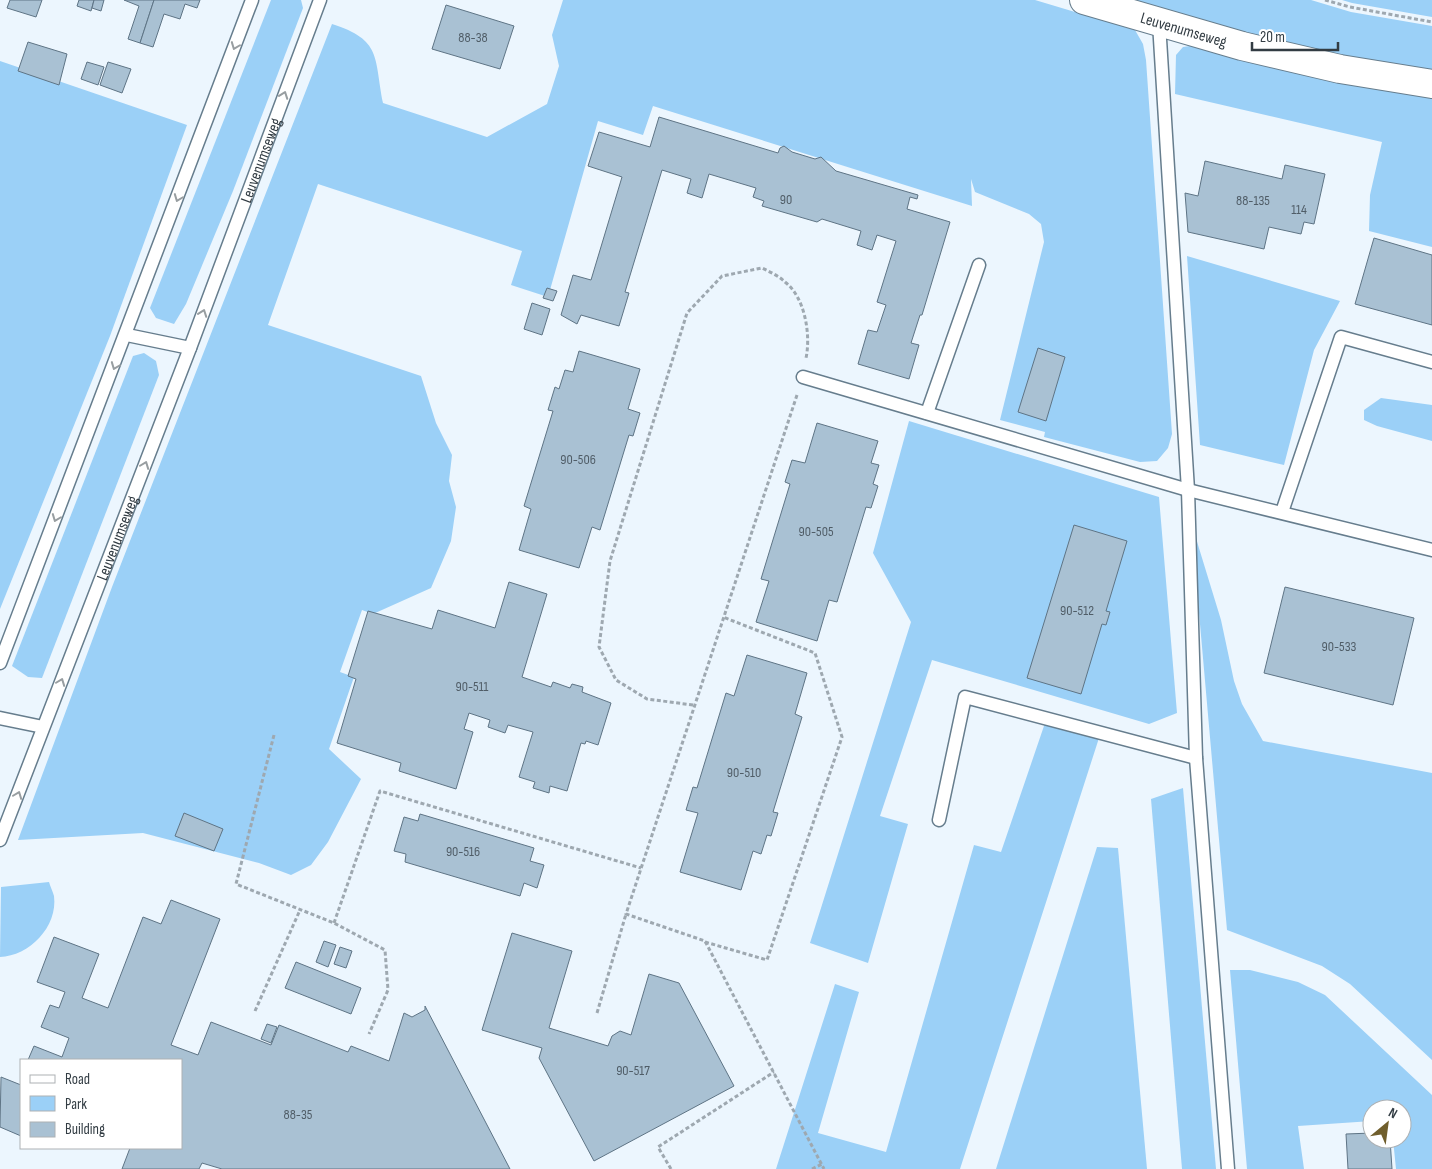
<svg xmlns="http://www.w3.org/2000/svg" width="1432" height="1169" font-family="'Sofia Sans Condensed',sans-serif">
<rect width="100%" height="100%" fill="#ecf6fe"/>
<!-- green -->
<g fill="#9bd0f7">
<path d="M271,0H301L303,8L233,191L186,304L174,324L156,318L150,308Z"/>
<path d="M563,0H1035L1135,30L1143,44L1146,60L1172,434L1168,448L1157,461L1140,462L1044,437L1045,432L1000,420L1044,242L1041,224L1029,214L975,192L971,179L972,206L653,106L643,135L598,121L548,297L511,285L522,251L318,184L268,325L421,376L436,423L452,455L449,481L456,507L451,541L431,588L373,614L362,610L340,672L354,677L329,749L361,779L328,842L311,865L291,875L259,863L143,833L18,840L112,587L332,24C382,40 374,57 383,103L487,137L547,104L559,66L552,35Z"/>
<path d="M1126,0H1311L1351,12L1432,26V70L1340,55L1245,33Z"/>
<path d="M1342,0H1432V17L1352,3Z"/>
<path d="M1190,46L1337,81L1432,97V247L1369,231L1370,195L1382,142L1175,94L1176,55L1183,47Z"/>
<path d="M0,61L187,125L110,336L0,609Z"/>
<path d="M1187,256L1340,301L1314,350L1284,465L1200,445Z"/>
<path d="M144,353L156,361L159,375L42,678L28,677L12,666L133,356Z"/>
<path d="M1381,398L1432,405V441L1377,426L1364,420V410Z"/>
<path d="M909,421L1159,497L1177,713L1149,724L932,660L880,816L908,824L868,963L810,943L911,622L873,553Z"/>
<path d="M1191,522L1221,620L1234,681L1242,704L1263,741L1432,773V1060L1350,984L1322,966L1227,930Z"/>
<path d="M1045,723L1099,738L960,1169H776L835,984L859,992L818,1133L886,1152L974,845L1001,852Z"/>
<path d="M1183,788L1216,1169H1182L1151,799Z"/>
<path d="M1097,847L1118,848L1147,1169H996Z"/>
<path d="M49,882C50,886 53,892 54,896C58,927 29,956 0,957L1,887Z"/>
<path d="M1230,970H1250L1298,982L1325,995L1432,1095V1169H1396L1393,1139H1402V1109H1372V1121L1298,1126L1304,1169H1247Z"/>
</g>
<!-- building -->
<g fill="#a9c1d3" stroke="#5e7485">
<path d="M10,0H42L36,17L7,8Z"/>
<path d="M79,0H94L91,11L77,6Z"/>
<path d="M94,0H104L101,11L92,8Z"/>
<path d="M124,0H154L140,43L128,39L139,6Z"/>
<path d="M154,0H200L197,8L185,4L180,19L164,14L153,47L140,43Z"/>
<path d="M446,5L514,26L500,69L432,49Z"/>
<path d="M28,42L67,54L59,85L18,71Z"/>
<path d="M87,62L104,67L98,85L81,79Z"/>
<path d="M108,62L131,69L122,93L100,85Z"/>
<path d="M659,117L778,153L780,148L784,146L792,152L815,159L821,157L836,171L918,195L917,199L910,197L907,209L950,222L922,315H920L911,343L919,345L909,379L858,364L868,330L877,332L886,305L877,302L896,241L877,235L872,250L857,245L861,231L822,219L817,222L762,206L764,201L753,197L756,188L709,174L702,198L687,193L691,179L662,170L625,292L629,293L619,326L581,315L577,324L561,315L573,275L591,280L622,177L588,166L599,132L650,147Z"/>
<path d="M1205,161L1282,179L1285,165L1325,174L1314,224L1304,222L1301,234L1269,227L1264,249L1188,232L1185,193L1198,196Z"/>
<path d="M1374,238L1432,255V325L1355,304Z"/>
<path d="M547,288L557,291L553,301L543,298Z"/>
<path d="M532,303L550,309L542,335L524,329Z"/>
<path d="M1038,348L1065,357L1046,421L1018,412Z"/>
<path d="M579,351L640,369L628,409L640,413L633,436L629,435L600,530L592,527L579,568L519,550L531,509L524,506L553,411L548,410L555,387L559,389L565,370L573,372Z"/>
<path d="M817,423L878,441L871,463L879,465L873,484L878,486L871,508L866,507L837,602L829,600L817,641L756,622L769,581L761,579L790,484L785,482L792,460L805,463Z"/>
<path d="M1074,525L1127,541L1106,611L1110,612L1106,625L1102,624L1081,694L1027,678Z"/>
<path d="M509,582L547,594L522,677L551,687L553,682L570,688L572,684L583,687L582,692L611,703L598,745L586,741L585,744L581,743L567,791L550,786L549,793L533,788L535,782L519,777L533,732L508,725L505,733L488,727L490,720L469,713L464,729L473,732L456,789L399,771L401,763L337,743L356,679L348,676L368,611L432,629L438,610L495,628Z"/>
<path d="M1285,587L1414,618L1393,705L1264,673Z"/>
<path d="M747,655L807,673L795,714L802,717L773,812L778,813L771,836L767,835L761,854L753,851L741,890L680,872L698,813L686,810L693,787L697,788L726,693L734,696Z"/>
<path d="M184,813L223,829L214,851L175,836Z"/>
<path d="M420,814L534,848L530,861L544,865L537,888L524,883L520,896L405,862L406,854L394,851L404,817L418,821Z"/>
<path d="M171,900L220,919L171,1045L198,1055L211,1022L271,1045L279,1025L348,1052L351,1046L389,1061L404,1013L412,1017L425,1010V1006L510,1169H222L202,1163L199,1169H122L130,1148H181V1060H28L34,1046L62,1057L69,1038L41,1027L50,1005L59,1008L65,992L37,982L54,937L99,954L82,998L108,1008L143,917L161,924Z"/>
<path d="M512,933L572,951L549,1028L608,1046L612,1036L620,1031L631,1035L649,974L679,983L734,1086L594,1161L539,1058L542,1048L482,1030Z"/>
<path d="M324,941L336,945L328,967L316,962Z"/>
<path d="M340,947L352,951L346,968L334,964Z"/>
<path d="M296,962L361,988L351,1014L285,988Z"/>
<path d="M267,1024L277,1027L271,1043L261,1039Z"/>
<path d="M1,1077L21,1085V1136L0,1127Z"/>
<path d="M1372,1133V1139H1390L1392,1169H1348L1346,1134Z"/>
</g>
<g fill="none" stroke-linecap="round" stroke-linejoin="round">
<!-- lane casing -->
<g stroke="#667d8d" stroke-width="15">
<g id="lane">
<path d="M1159,23L1188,490L1196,758L1228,1169"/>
<path d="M127,335L190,348"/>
<path d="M803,377L1188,490L1432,550"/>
<path d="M927,413L979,265"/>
<path d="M1282,512L1341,337L1432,362"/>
<path d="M0,663L252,0"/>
<path d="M0,718L43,727"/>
<path d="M939,820L965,697L1196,758"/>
<path id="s1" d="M0,840L190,348L320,0"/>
</g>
</g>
<!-- secondary casing -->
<g stroke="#667d8d" stroke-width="30">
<g id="secondary">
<path id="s2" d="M1084,0L1242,46L1340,69L1432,84"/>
</g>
</g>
<!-- path -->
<g stroke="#9ea8b0" stroke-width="3" stroke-dasharray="4 2.5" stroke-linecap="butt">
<path d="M1325,0L1350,7L1432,22"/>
<path d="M797,395L626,914L705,941L824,1169"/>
<path d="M693,705L647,699L616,680L599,647L610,561L687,313L722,276L762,268C770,272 779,276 785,282C805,297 811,335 806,358"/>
<path d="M274,735L236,884L334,923L385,950L388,990L369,1034"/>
<path d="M334,923L380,791L641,868"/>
<path d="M705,942L767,960L842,737L815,653L723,617"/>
<path d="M255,1011L300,910"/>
<path d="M597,1013L626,914"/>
<path d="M671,1169L658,1147L774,1072"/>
<path d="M812,1169L822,1164"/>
</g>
<!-- lane -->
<use href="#lane" stroke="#fff" stroke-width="12"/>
<!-- secondary -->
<use href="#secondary" stroke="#fff" stroke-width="28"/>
</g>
<!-- one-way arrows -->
<defs><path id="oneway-chevron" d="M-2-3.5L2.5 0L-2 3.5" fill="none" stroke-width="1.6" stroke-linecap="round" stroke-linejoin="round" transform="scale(1.25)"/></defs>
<g stroke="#989ea1">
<use href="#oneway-chevron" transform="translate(235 46) rotate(111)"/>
<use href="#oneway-chevron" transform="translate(284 95) rotate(-70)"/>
<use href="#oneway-chevron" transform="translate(178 198) rotate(111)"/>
<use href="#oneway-chevron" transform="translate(203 313) rotate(-70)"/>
<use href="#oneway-chevron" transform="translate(115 366) rotate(111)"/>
<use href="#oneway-chevron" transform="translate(145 465) rotate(-69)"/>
<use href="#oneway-chevron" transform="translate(56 518) rotate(111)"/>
<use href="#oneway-chevron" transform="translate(61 682) rotate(-69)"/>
<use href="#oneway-chevron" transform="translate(18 795) rotate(-69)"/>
</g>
<g text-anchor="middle" stroke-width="4.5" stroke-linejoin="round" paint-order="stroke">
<!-- number labels -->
<g font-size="14" fill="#505d67">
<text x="473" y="42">88-38</text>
<text x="786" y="204">90</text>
<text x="1253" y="205">88-135</text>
<text x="1299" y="214">114</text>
<text x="578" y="464">90-506</text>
<text x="816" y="536">90-505</text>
<text x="1077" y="615">90-512</text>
<text x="1339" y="651">90-533</text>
<text x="472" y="691">90-511</text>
<text x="744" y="777">90-510</text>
<text x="463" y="856">90-516</text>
<text x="633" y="1075">90-517</text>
<text x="298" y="1119">88-35</text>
</g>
<!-- street labels -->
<g font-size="16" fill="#323c43" stroke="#fff">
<text dy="6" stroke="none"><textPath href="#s2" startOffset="104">Leuvenumseweg</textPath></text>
<text dy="6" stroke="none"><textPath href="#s1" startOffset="728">Leuvenumseweg</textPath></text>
<text dy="6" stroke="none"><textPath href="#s1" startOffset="324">Leuvenumseweg</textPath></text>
</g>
</g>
<!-- legend -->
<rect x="20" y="1059" width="162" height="90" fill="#ffffff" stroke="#adb1b4"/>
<rect x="30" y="1075" width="25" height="8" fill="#ffffff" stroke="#adb1b4"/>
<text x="65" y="1084" font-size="15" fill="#323c43">Road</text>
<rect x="30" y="1096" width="25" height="15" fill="#9bd0f7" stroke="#adb1b4"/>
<text x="65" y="1109" font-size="15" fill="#323c43">Park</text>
<rect x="30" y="1122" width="25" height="15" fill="#a9c1d3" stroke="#adb1b4"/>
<text x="65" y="1134" font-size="15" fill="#323c43">Building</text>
<!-- north arrow -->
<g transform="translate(1387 1124) rotate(29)"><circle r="24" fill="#ffffff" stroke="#adb1b4"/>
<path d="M0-4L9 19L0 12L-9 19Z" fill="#705e2c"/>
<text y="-8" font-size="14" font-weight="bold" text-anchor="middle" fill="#323c43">N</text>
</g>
<!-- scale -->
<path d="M1252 42v8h86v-8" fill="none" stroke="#323c43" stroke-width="2.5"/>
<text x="1260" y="42" font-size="15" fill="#323c43" stroke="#ffffff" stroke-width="4" paint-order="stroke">20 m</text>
</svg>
